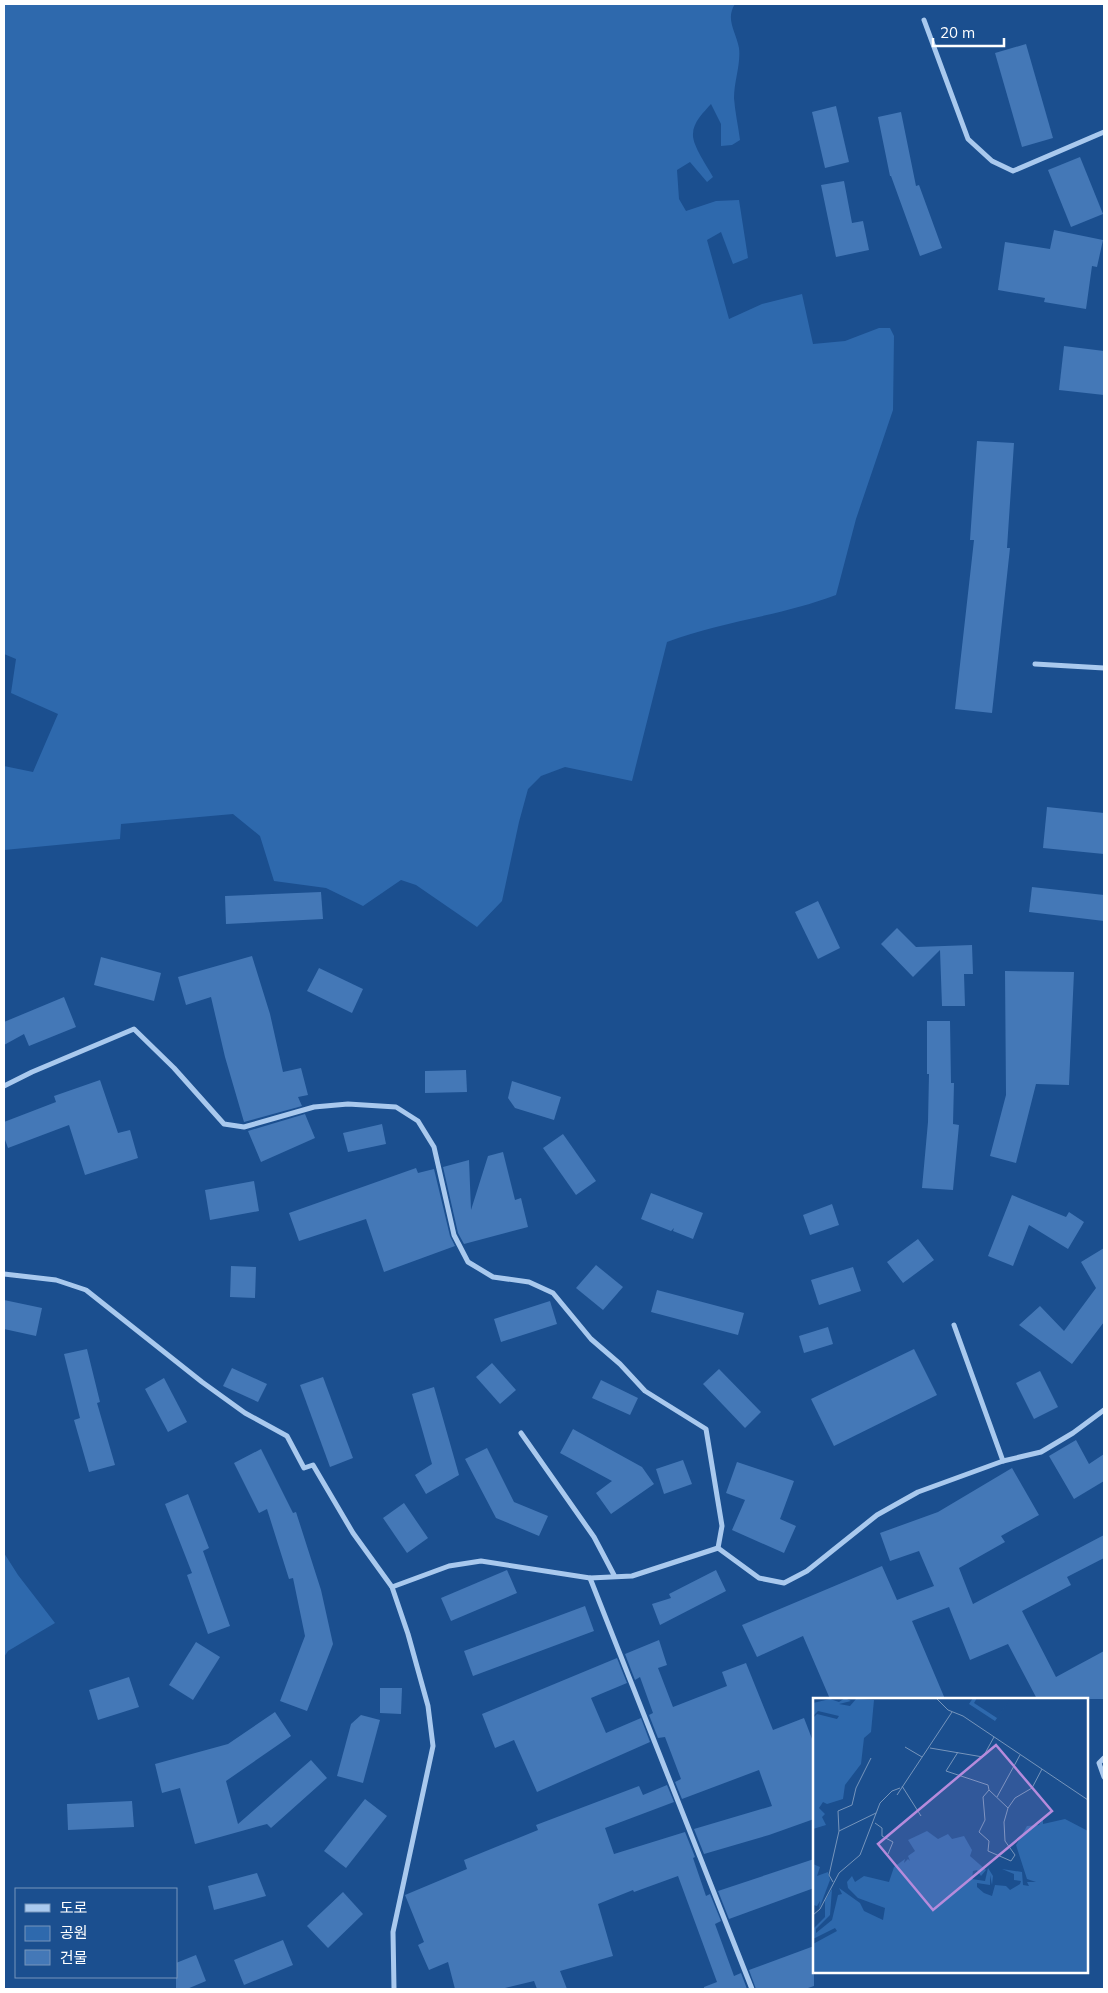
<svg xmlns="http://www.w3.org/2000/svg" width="1108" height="1993" font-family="Mulish,'Noto Sans KR',sans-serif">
<rect width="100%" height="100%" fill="#1b4f8f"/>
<!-- green -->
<g fill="#2e69ad">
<path d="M4,4H735C725,19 736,32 739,48C741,64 734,81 734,98C735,112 738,125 740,140L732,145L721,146V124L711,104C704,112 693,122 693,134C692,145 707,166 713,177L707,182L690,162L677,170L679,199L686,211L716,201L739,200L748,258L733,264L721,232L707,240L729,319L762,304L802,294L813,344L845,341L879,328H890L894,336L893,410L856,519L836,595C781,616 722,621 667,642L632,781L565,767L541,776L528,789L519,822L502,901L477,927L416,885L401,880L363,906L326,888L274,881L260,836L233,814L121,824L120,839L4,850V766L33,772L58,714L11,693L16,659L4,654Z"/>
<path d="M4,1553L18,1575L55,1623L8,1651L4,1657Z"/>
</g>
<!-- building -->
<g fill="#4478b7">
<path d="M1026,44L1053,138L1022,147L995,53Z"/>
<path d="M836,106L849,162L825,168L812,112Z"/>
<path d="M901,112L916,186L919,185L942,248L920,256L891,176H890L878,117Z"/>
<path d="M1080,157L1103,214L1071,227L1048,170Z"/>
<path d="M844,181L852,223L863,221L869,250L836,257L821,185Z"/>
<path d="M1054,230L1103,240L1097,267L1092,266L1086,309L1044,302L1045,298L998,290L1005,242L1050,249Z"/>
<path d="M1064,346L1104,351V395L1059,390Z"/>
<path d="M977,441L1014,443L1007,548H1010L992,713L955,709L974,540H970Z"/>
<path d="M1047,807L1104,813V854L1043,848Z"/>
<path d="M1032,887L1104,895V921L1029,912Z"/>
<path d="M321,892L323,919L226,924L225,896Z"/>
<path d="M818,901L840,948L818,959L795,912Z"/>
<path d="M897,928L916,947L972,945L973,974H964L965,1006H942L940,950L913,977L881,944Z"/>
<path d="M252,956L270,1014L283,1072L301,1068L308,1095L298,1097L302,1106L244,1122L225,1057L211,997L186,1005L178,977Z"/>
<path d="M101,957L161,973L154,1001L94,985Z"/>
<path d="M319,968L363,989L352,1013L307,991Z"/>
<path d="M1005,971L1074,972L1069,1085L1036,1084L1016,1163L990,1156L1006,1095Z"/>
<path d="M64,997L76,1027L29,1046L24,1034L4,1045V1022Z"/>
<path d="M927,1021H950L951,1083H954L953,1124L959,1125L953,1190L922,1188L928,1122L929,1074H927Z"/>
<path d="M466,1070L467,1092L425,1093V1071Z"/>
<path d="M100,1080L118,1133L130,1130L138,1158L85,1175L69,1125L8,1148L4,1137V1122L56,1102L54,1096Z"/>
<path d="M512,1081L561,1097L554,1120L515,1108L508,1098Z"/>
<path d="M305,1114L315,1138L261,1162L248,1131Z"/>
<path d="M382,1124L386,1144L348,1152L343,1133Z"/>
<path d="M563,1134L596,1181L576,1195L543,1148Z"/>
<path d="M503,1152L515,1200L521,1198L528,1227L464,1244L458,1233L443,1167L469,1160L471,1210L488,1156Z"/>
<path d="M416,1168L418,1173L434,1169L450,1236L455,1246L384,1272L366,1219L299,1241L289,1213Z"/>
<path d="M254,1181L259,1211L210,1220L205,1190Z"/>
<path d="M651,1193L703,1213L693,1239L673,1231L674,1228L671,1231L641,1219Z"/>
<path d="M1012,1195L1066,1217L1069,1212L1084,1222L1068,1249L1029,1225L1013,1266L988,1256Z"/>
<path d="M832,1204L839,1225L810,1235L803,1215Z"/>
<path d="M918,1239L934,1260L903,1283L887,1262Z"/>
<path d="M1104,1248V1322L1072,1364L1019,1325L1040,1306L1064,1331L1096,1288L1081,1262Z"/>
<path d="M596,1265L623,1287L603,1310L576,1288Z"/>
<path d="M231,1266L256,1267L255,1298L230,1297Z"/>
<path d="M853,1267L861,1291L819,1305L811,1280Z"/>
<path d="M657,1290L744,1313L738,1335L651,1312Z"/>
<path d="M4,1300L42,1308L36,1336L4,1329Z"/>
<path d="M550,1301L557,1324L501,1342L494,1319Z"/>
<path d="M828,1327L833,1344L804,1353L799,1336Z"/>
<path d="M87,1349L100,1402L97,1403L115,1465L89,1472L74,1420L80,1418L64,1354Z"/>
<path d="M914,1349L937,1395L834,1446L811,1399Z"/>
<path d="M492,1363L516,1390L500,1404L476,1377Z"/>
<path d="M232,1368L267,1384L258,1402L223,1386Z"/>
<path d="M719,1369L761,1412L745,1428L703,1384Z"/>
<path d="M1040,1371L1058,1407L1034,1419L1016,1383Z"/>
<path d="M323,1377L353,1458L330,1467L300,1385Z"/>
<path d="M164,1378L187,1422L168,1432L145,1389Z"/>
<path d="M601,1380L638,1398L630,1415L592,1398Z"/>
<path d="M434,1387L459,1475L426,1494L415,1475L432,1464L412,1394Z"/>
<path d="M573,1429L642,1467L654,1484L611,1514L596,1493L612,1481L560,1453Z"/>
<path d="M1076,1440L1089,1464L1104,1454V1481L1074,1499L1049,1456Z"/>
<path d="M487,1448L514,1502L548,1516L539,1536L496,1518L465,1459Z"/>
<path d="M261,1449L293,1513L296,1512L321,1590L333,1644L307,1711L280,1701L305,1636L293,1578L289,1579L267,1509L259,1513L234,1463Z"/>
<path d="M683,1460L692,1484L664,1494L656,1469Z"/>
<path d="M737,1462L794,1481L780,1519L796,1526L784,1553L732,1530L745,1500L726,1493Z"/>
<path d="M1012,1468L1039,1515L1001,1536L1005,1542L959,1568L973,1604L1104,1535V1558L1067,1577L1071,1585L1022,1611L1056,1677L1104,1651V1699H1037L1008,1644L970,1660L949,1607L912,1621L945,1699H830L803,1636L757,1657L742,1625L882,1566L897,1600L934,1586L919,1551L890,1561L880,1533L938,1512Z"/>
<path d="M188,1494L209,1548L203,1551L230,1626L208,1634L187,1575L192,1573L165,1504Z"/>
<path d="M404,1503L428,1538L407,1553L383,1518Z"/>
<path d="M507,1570L517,1593L451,1621L441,1598Z"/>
<path d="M716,1570L726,1591L660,1625L652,1604L671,1598L669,1594Z"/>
<path d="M585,1606L594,1631L473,1676L464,1651Z"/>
<path d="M659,1640L667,1665L658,1668L673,1707L727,1686L722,1672L746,1663L773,1730L804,1718L814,1744V1819L769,1835L704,1854L694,1829L772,1806L759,1770L682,1799L675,1782L681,1779L665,1737L658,1738L649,1715L653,1713L640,1677L635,1680L625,1654Z"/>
<path d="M196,1642L220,1657L193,1700L169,1685Z"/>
<path d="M617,1658L627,1683L591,1698L606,1733L641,1718L650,1742L537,1792L514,1740L495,1748L482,1714Z"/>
<path d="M129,1677L139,1707L98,1720L89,1690Z"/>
<path d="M380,1688H402L401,1714L380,1713Z"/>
<path d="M275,1712L291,1736L226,1781L238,1824L311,1760L327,1778L271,1828L267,1824L195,1844L180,1788L162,1793L155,1764L228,1744Z"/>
<path d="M361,1715L380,1720L363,1783L337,1776L351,1724Z"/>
<path d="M667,1785L674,1802L605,1828L614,1854L685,1832L695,1857L693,1858L706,1896L710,1894L721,1921L715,1924L734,1976L741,1973L747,1989H704V1987L717,1982L678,1876L634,1892L633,1890L598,1904L613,1956L560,1971L567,1989H537L534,1981L501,1989H455L448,1962L429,1970L418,1945L424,1942L405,1895L467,1869L464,1860L538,1830L536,1825L639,1786L643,1795Z"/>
<path d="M365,1799L387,1816L346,1868L324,1851Z"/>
<path d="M132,1801L134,1827L68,1830L67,1804Z"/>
<path d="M814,1859V1888L729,1919L718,1891Z"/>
<path d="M257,1873L266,1896L214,1910L208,1886Z"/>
<path d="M343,1892L363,1914L328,1948L307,1926Z"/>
<path d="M283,1940L293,1965L244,1985L234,1960Z"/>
<path d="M814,1946V1986L805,1989H756L749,1970Z"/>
<path d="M196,1955L206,1981L187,1989H176V1963Z"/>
</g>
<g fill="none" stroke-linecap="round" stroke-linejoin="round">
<!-- street -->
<g stroke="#a9c9ee" stroke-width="5">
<path d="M924,20L968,139L992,161L1013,171L1104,132"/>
<path d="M1035,664L1104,668"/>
<path d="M4,1086L32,1072L134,1029L174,1068L224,1124L244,1127L314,1107L348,1104L396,1107L418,1121L434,1147L454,1235L468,1262L493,1277L529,1282L553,1293L591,1339L620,1364L645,1391L706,1429L722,1526L718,1548"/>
<path d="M4,1274L56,1280L86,1290L202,1382L245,1413L287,1436L304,1468L313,1465L353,1533L392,1587L408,1634L428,1706L433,1746L393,1932L394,1989"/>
<path d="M954,1325L1003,1461"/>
<path d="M521,1433L594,1537L614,1575"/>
<path d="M590,1578L752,1989"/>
<path d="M392,1587L449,1566L481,1561L590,1578L632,1576L718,1548L759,1578L784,1583L807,1571L877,1515L918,1492L1003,1461L1041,1452L1073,1433L1104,1410"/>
<path d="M1104,1758L1099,1763L1104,1777"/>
</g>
</g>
<!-- overview -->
<g transform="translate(813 1698)">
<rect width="275" height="275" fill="#1b4f8f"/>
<path d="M32,0L38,3L26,6L37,8L43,1L61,2L58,34L51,40L48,66L32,87L30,101L14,106L10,104L6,110L12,116L9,119L13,127L0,131V20L4,16L24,21L26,18L5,13L0,18V5L17,1L26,4ZM160,0H164L161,5L184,20L198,0L182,23L156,6ZM230,120V126L252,121L275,133V275H0V246L24,233L22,230L0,241V231L12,219V202L19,191L17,217L3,231V235L19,222L25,197L29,196L26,190L47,205L51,213L70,222L72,210L45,200L35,190L34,184L39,178L42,184L51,178L76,184L81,169L92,161L91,165L95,161L97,163L95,158L102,153L95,142L114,133L125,141L135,136L139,141L151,138L159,152L157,158L173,172L168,178L164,172L160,173L159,181L172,183L175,170L180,178L179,187L177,177V187L164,185V189L171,195L179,198L182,187L193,188L197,192L207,186L208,183L201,182V176L189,171L209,174L210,187L216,188L214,184H223L214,181L203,147L214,128L226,127ZM0,166L7,169L4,178L15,174L17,182L6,211L7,203L4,208L0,207Z" fill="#2e69ad"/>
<path fill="none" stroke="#7695bc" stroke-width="1" d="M123,0L135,12L150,18L275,102M92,49L109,59M117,50L170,59L181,39M145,54L133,73L175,87L176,92L195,110M89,88L108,118M176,92L170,99L172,122L166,134L176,143L175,153L198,163L202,157L192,143L191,124L195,110L202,100L219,90L229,71M84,97L139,14M184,99L207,57M62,125L69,130V138L80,144L75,156M26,133L63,115M20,184L16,177L26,133L25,113L39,107L43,90L58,60M0,217L7,211L26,175L47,157L67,105L79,93L87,90"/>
<path fill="#b68bdc" fill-opacity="0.15" stroke="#b68bdc" stroke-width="2.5" d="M183,47L239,113L120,212L65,146Z"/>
<rect width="275" height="275" fill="none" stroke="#fff" stroke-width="2.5"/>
</g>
<!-- border -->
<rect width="1108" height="1993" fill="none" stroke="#ffffff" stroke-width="10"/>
<!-- legend -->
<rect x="15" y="1888" width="162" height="90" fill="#1b4f8f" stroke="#7695bc"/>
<rect x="25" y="1904" width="25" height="8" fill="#a9c9ee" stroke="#7695bc"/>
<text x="60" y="1913" font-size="15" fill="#ffffff">도로</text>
<rect x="25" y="1926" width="25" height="15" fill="#2e69ad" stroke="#7695bc"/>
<text x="60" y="1938" font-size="15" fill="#ffffff">공원</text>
<rect x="25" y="1950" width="25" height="15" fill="#4478b7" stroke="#7695bc"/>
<text x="60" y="1963" font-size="15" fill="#ffffff">건물</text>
<!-- scale -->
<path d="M933 38v8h71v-8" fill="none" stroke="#ffffff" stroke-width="2.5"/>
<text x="940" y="38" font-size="15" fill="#ffffff" stroke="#1b4f8f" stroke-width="4" paint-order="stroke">20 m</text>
</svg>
